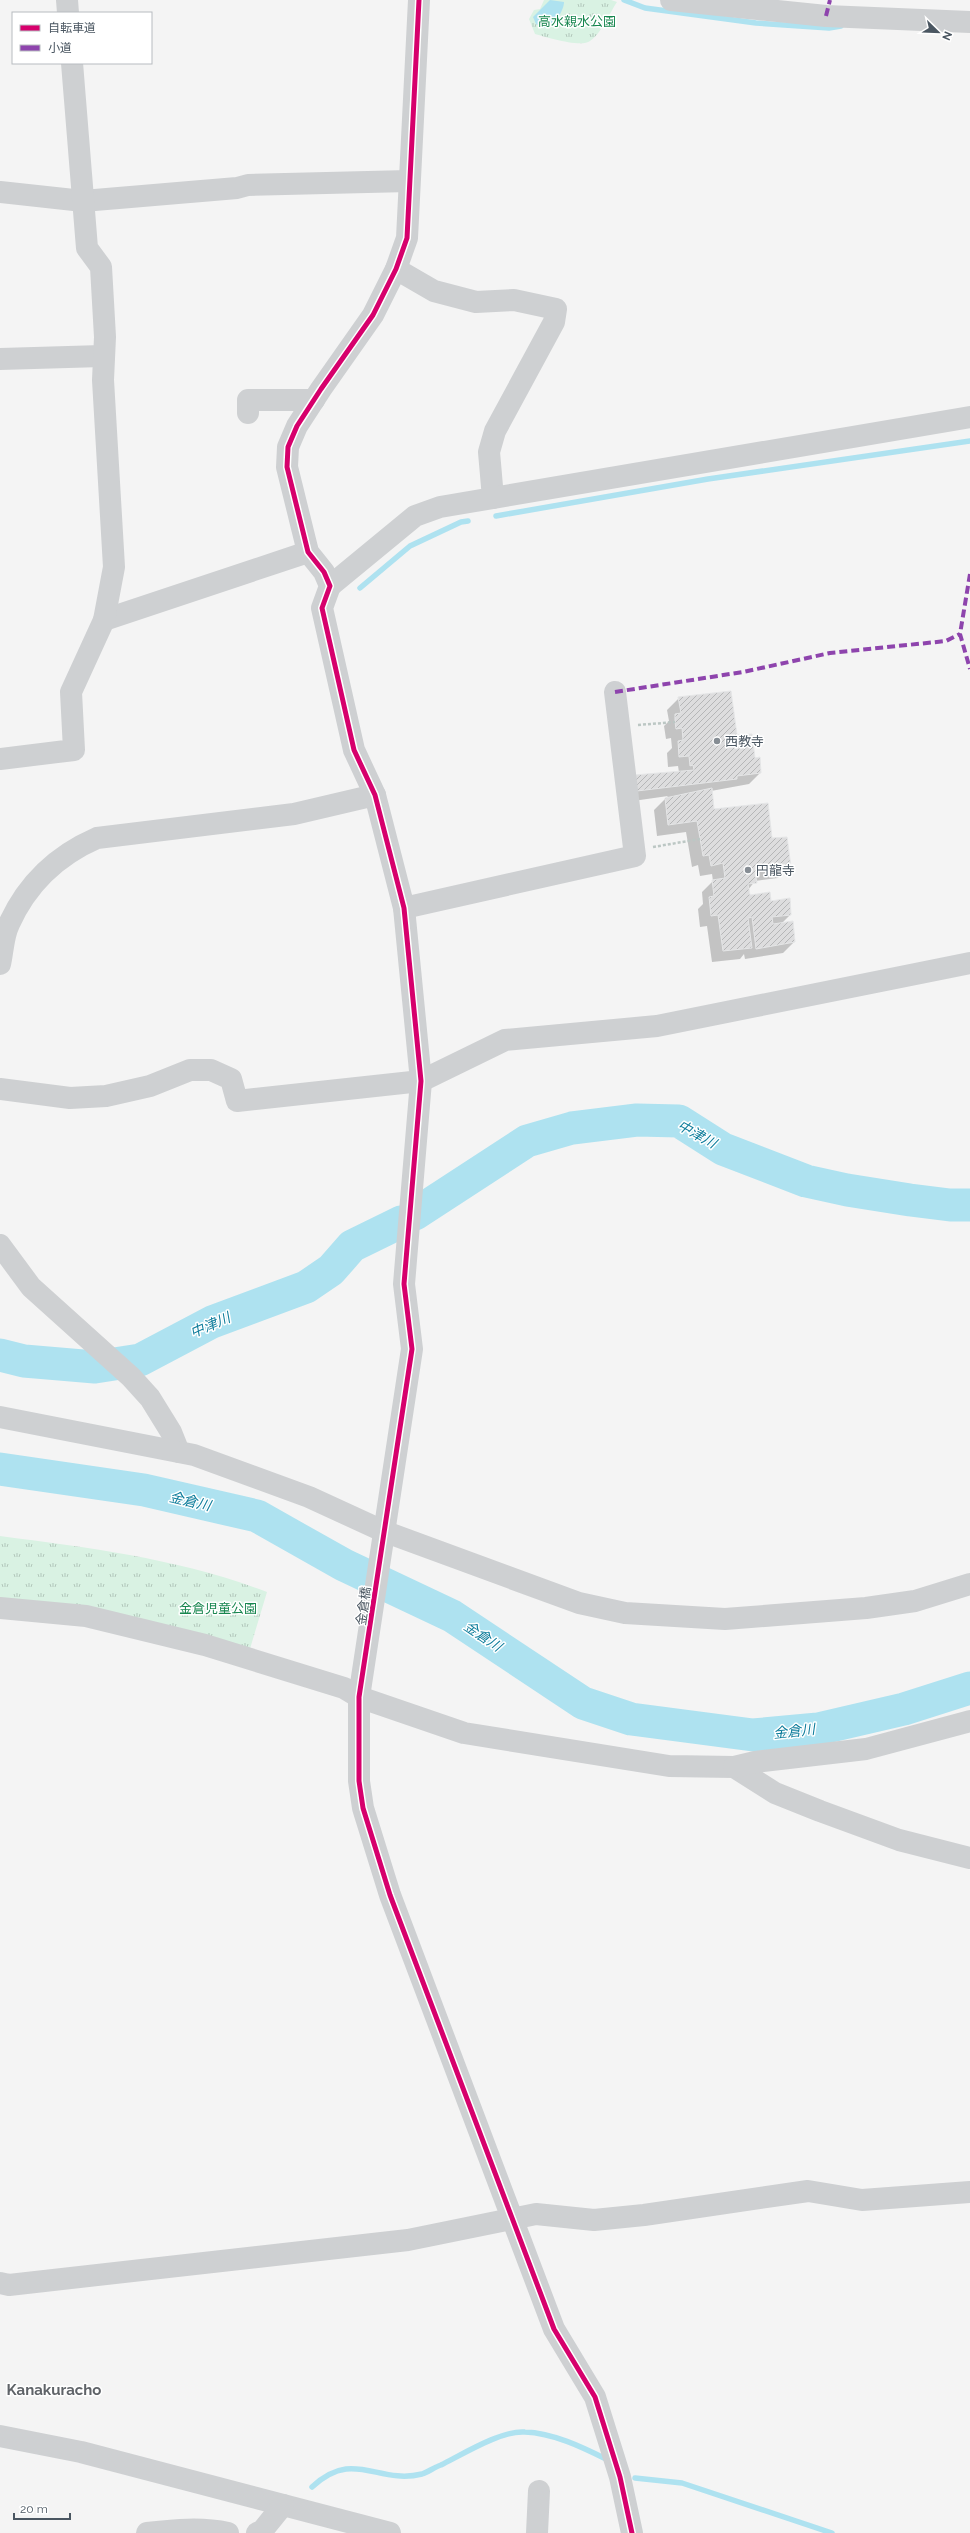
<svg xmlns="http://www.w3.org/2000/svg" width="970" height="2533" font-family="Raleway,'Noto Sans JP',sans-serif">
<defs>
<pattern id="park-tufts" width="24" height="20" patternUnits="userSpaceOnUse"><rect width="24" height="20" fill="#d9f2e3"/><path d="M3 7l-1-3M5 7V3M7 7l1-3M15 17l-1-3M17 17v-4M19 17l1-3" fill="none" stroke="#b2c7bb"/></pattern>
<pattern id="building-hatch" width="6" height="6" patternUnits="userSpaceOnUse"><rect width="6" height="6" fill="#ddddde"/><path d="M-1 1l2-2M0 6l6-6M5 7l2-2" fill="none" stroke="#b5b6b7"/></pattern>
</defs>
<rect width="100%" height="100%" fill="#f4f4f4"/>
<!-- park -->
<g fill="url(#park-tufts)">
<path d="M544,0H611L617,2C609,14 601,34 590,41C581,48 546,37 535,34L529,19L534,10L540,9Z"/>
<path d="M0,1536C91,1548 181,1559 267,1592L249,1652L0,1598Z"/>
</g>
<!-- water -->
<path fill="#aee2f0" d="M550,0L564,2C564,11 553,28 543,28L536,24L533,17Z"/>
<!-- shadow -->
<path fill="#0003" d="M679,698L736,737L754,759L760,773L749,784L711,791L713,810L771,839L789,867L778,878L755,881L748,890L749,896L770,902L790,915L781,924L794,942L783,953L745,959L744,954L740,959L712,962L707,926L700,927L698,909L703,904L702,892L713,881L712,874L700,876L698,865L692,867L686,832L657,836L654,810L668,796L626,802L636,776L679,772L678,766L668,767L667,753L672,748L671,738L666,739L664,726L669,721L667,710Z"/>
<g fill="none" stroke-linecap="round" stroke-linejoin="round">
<!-- stream -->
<g stroke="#aee2f0" stroke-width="5.5">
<path d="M624,0L645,8L756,23L829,28L841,26"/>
<path d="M496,516L708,479L970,441"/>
<path d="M360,588L410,546L461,522L468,521"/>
<path d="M635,2478L682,2483L832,2533"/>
<path d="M312,2487C354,2448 377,2485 422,2474C428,2472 435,2467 441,2465C463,2454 502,2430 525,2432C553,2433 582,2447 606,2459"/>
</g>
<!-- river -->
<g stroke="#aee2f0" stroke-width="33">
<path d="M415,1214L527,1141L572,1128L637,1120L679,1121L723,1149L806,1181L847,1190L910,1200L950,1205H970"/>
<path d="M0,1355L24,1361L95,1367L140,1360L212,1322L306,1287L331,1270L352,1246L401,1222"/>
<path d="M0,1469L144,1490L257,1516L344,1565L452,1616L583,1703L631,1719L753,1735L818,1729L904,1709L970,1688"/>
</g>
</g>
<!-- building -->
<g fill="url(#building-hatch)" stroke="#e5e6e7">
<path d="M731,691L737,735L752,734L755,758L760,757L761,773L737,776V779L637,791L635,775L694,770L693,765L690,766L689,756L679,757L678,741L683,740L682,728L676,729L675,722V714L681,713L678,697Z"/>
<path d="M712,788L714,809L768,803L772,838L787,837L791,867L755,872L757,883L748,884L750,895L770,892L771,901L790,898L791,915L772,917L773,924L793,921L795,942L756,949L752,917L748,918L752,948L723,951L718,915L711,916L709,897L714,896L712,880L725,878L723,863L711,866L709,855L703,856L697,821L668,825L665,798Z"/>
</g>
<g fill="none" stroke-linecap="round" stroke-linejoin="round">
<!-- path -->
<g stroke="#bcc7c4" stroke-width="2.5" stroke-dasharray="3 2" stroke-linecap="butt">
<path d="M638,725L675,722"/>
<path d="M653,847L700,839"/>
</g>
<!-- minor -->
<g stroke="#ced0d2" stroke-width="22">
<path d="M67,0L68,13"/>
<path d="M419,0L407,238L396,269L373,315L321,389L297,426L288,447L287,467L308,552L324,572L330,586L322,608L354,750L375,795L404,908L421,1081L404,1284L412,1349L359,1697V1781L363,1808L390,1895L554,2329L595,2397L620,2477L632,2533"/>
<path d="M671,0L826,16L970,22"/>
<path d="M0,192L83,201L237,188L248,185L409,181"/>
<path d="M396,269L434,291L476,302L514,300L556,309L554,322L495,431L489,452L493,498"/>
<path d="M0,359L102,356"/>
<path d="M248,413V400H314"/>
<path d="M330,586L415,516L440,507L970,417"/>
<path d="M104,620L308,552"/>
<path d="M0,759L74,750L71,692L104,620L114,567L103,380L105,337L101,267L87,248L72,63"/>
<path d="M404,908L635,856L615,692"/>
<path d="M0,964C3,951 3,936 9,924C27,884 58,855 97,838L294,814L375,795"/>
<path d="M0,1089L70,1098L106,1096L150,1086L190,1070H211L231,1079L237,1101L421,1081L505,1040L657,1026L970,963"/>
<path d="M0,1245L31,1287L131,1377L150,1398L171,1432L179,1452"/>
<path d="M0,1417L194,1455L309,1497L383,1531L579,1603L625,1613L725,1619L866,1608L915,1601L970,1584"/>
<path d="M0,1608L86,1616L205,1645L344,1688L359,1697L464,1733L669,1766L734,1767L775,1793L820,1811L899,1840L970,1858"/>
<path d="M734,1767L755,1762L866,1749L970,1721"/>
<path d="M0,2283L9,2285L408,2240L536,2214L594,2220L644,2215L808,2191L862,2200L970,2192"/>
<path d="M0,2436L81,2452L390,2533"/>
<path d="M147,2533C174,2530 201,2527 228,2533"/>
<path d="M257,2533L262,2531L283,2505"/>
<path d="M537,2533L539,2491"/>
</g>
<!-- quiet -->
<g stroke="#8e44ad" stroke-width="4" stroke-dasharray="8 4" stroke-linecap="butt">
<path d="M826,16L830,0"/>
<path d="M970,574L960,634L970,669"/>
<path d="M615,692L743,672L830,653L946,641L960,634"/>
</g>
<!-- cycleway casing -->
<g stroke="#fff" stroke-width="8">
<path id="cycleway" d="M419,0L407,238L396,269L373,315L321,389L297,426L288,447L287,467L308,552L324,572L330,586L322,608L354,750L375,795L404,908L421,1081L404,1284L412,1349L359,1697V1781L363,1808L390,1895L554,2329L595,2397L620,2477L632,2533"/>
</g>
<!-- cycleway -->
<use href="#cycleway" stroke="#d6006c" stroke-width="5"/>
</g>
<!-- markers -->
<g fill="#868d94" stroke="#fff" stroke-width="1.5">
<circle cx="717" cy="741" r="4"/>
<circle cx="748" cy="870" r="4"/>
</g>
<g text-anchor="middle" stroke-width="3" stroke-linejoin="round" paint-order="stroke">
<!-- park labels -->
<g font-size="13" fill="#17864f" stroke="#fff">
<text x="577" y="26">高水親水公園</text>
<text x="218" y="1613">金倉児童公園</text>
</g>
<!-- poi labels -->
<g font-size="13" fill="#4a5661" stroke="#fff" text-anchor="start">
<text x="725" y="746">西教寺</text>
<text x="756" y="875">円龍寺</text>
</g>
<!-- street labels -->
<g font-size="13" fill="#4a5661" stroke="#fff">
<text transform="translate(363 1606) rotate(-82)" y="5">金倉橋</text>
</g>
<!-- water labels -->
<g font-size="14" font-style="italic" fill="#0c7c9b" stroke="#fff">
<text transform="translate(697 1134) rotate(29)" y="5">中津川</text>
<text transform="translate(210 1325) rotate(-24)" y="5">中津川</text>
<text transform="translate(190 1501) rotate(13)" y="5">金倉川</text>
<text transform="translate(483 1636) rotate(34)" y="5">金倉川</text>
<text transform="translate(794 1731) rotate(-6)" y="5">金倉川</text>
</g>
<!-- quarter labels -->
<g font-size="15" font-weight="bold" fill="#5f6368" stroke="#fff">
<text x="54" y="2395">Kanakuracho</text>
</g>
</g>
<!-- legend -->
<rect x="12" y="12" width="140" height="52" fill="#ffffff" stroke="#b7bbc0"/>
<rect x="20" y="25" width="20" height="6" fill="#d6006c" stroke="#b7bbc0"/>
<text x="48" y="32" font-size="12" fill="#4a5661">自転車道</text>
<rect x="20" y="45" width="20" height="6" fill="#8e44ad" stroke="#b7bbc0"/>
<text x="48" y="52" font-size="12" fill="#4a5661">小道</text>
<!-- north arrow -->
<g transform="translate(938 32) rotate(113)" stroke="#ffffff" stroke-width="3" paint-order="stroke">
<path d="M0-3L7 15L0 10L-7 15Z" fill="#4a5661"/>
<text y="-6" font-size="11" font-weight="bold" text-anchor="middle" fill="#4a5661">N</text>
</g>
<!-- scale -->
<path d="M14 2513v6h56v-6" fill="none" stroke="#4a5661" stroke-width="2"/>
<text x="20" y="2513" font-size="12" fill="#4a5661" stroke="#ffffff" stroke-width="3" paint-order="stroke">20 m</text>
</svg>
